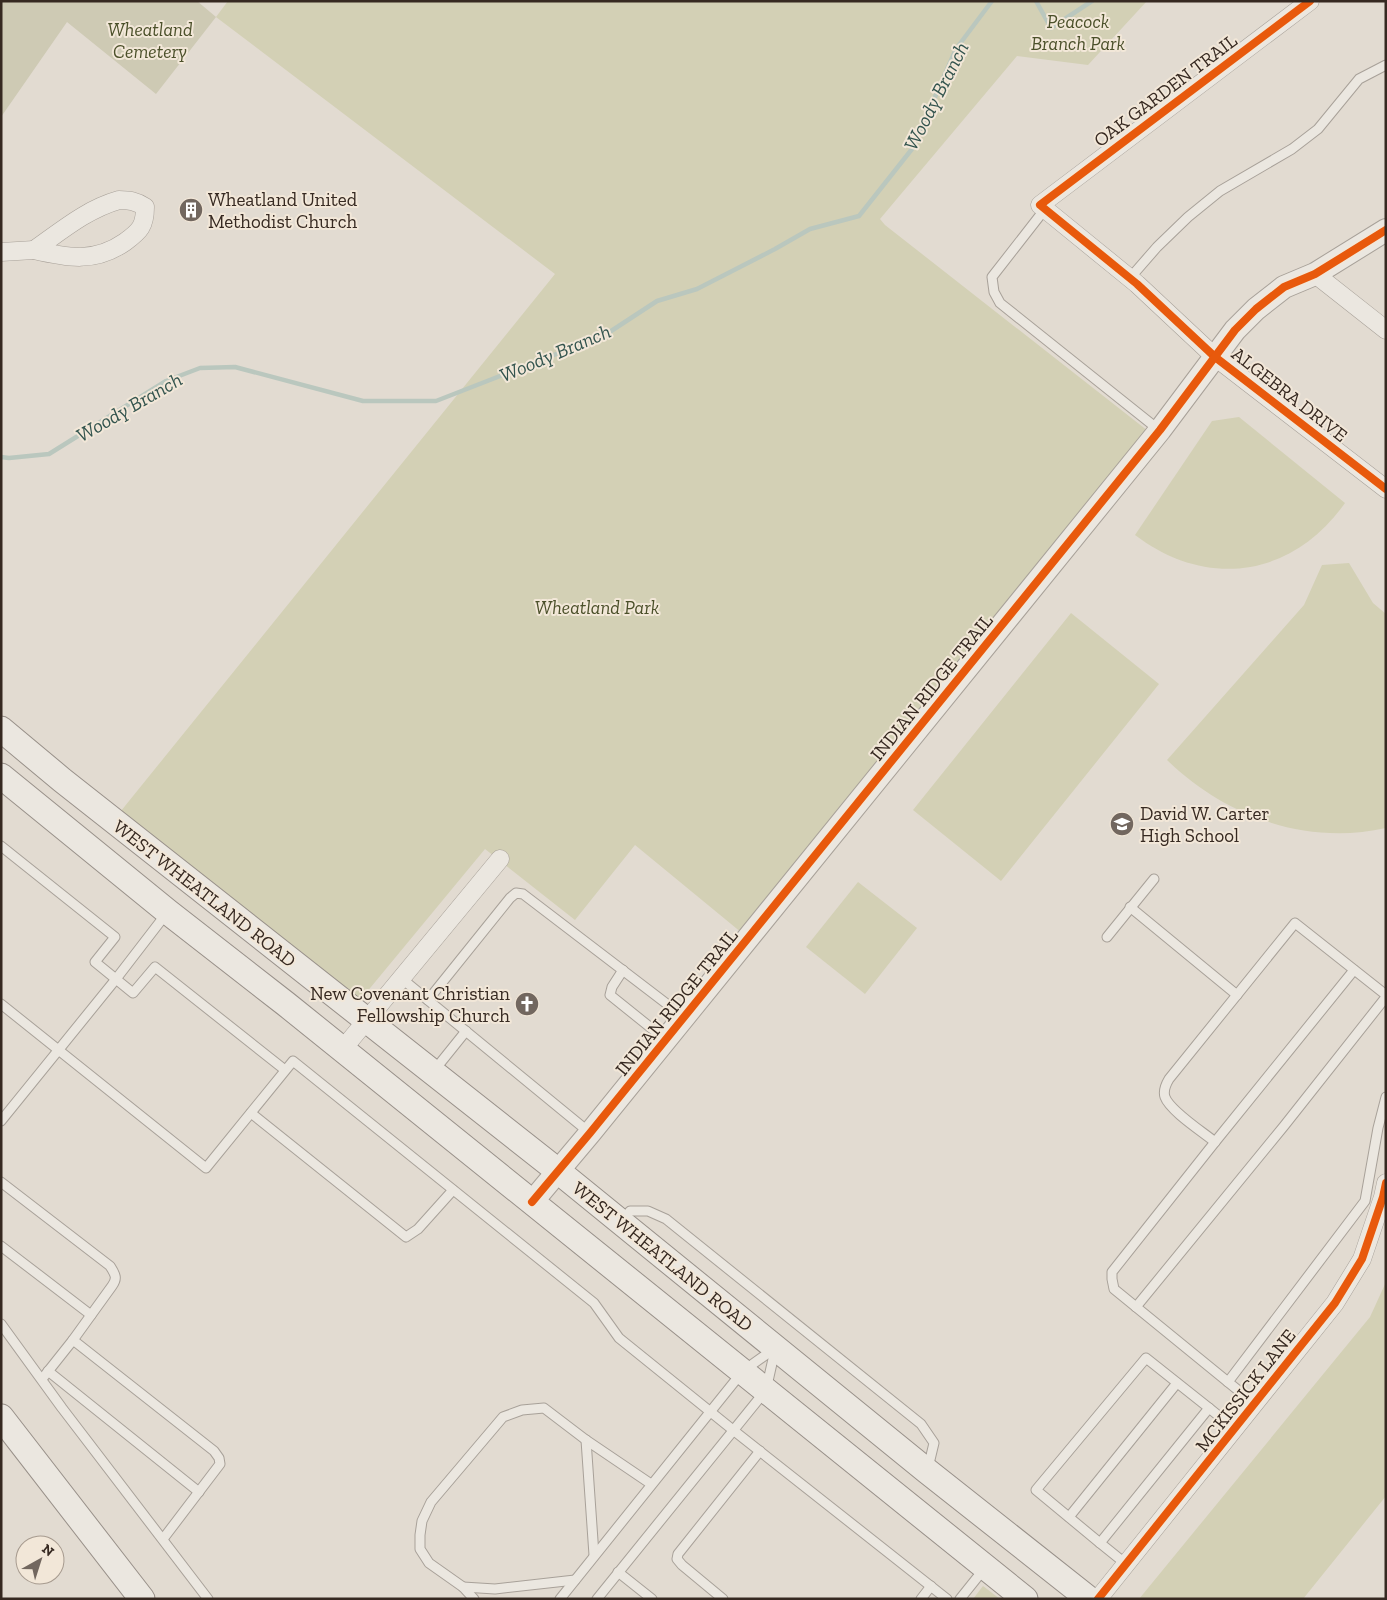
<svg xmlns="http://www.w3.org/2000/svg" width="1387" height="1600" font-family="'Zilla Slab',serif">
<rect width="100%" height="100%" fill="#e2dbd1"/>
<!-- green -->
<g fill="#d3d0b5">
<path d="M228,1H1147L1088,65L1017,56L880,219L885,225L1148,431L742,933L635,845L575,920L485,849L347,1016L108,827L555,274L216,17Z"/>
<path d="M1239,417L1345,503C1293,577 1207,590 1135,535L1212,421Z"/>
<path d="M1349,563L1373,603L1386,614V828C1305,846 1225,816 1167,760L1304,605L1322,565Z"/>
<path d="M1071,613L1159,684L1001,881L913,810Z"/>
<path d="M858,882L917,928L865,994L806,947Z"/>
<path d="M1386,1282V1496L1303,1599H1139L1370,1317Z"/>
<path d="M983,1586L1000,1599H973Z"/>
</g>
<!-- cemetery -->
<path fill="#cecab4" d="M1,1H197L216,17L156,94L67,22L1,117Z"/>
<g fill="none" stroke-linecap="round" stroke-linejoin="round">
<!-- stream -->
<g stroke="#bac7be" stroke-width="4.5">
<path d="M1036,1L1051,28L1092,1"/>
<path d="M1,457L9,458L49,454L166,381L200,368L235,367L363,401H436L605,335L657,301L697,289L775,249L810,229L859,216L912,149L956,49L992,1"/>
</g>
<!-- service casing -->
<g stroke="#a8a199" stroke-width="11">
<g id="service">
<path d="M1045,209L992,277L994,292L1000,303L1159,430"/>
<path d="M1130,278L1157,247L1188,217L1220,191L1292,149L1318,129L1359,79L1386,65"/>
<path d="M1,846L115,937L95,962L133,993L155,967L285,1070"/>
<path d="M1130,907L1237,995"/>
<path d="M1107,937L1154,879"/>
<path d="M623,970L612,987L610,995L666,1040"/>
<path d="M401,978L590,1133"/>
<path d="M428,1000L510,898L516,893L523,894L684,1017"/>
<path d="M1,1004L206,1168L293,1061L594,1303L619,1338L733,1430L947,1599"/>
<path d="M433,1072L466,1031"/>
<path d="M251,1113L406,1237L418,1229L453,1190"/>
<path d="M1,1121L116,979L166,914"/>
<path d="M1215,1142C1203,1132 1170,1111 1165,1097C1163,1091 1166,1084 1169,1079L1295,923L1386,995"/>
<path d="M1,1182L110,1266C115,1274 118,1278 112,1286L73,1340"/>
<path d="M622,1221L630,1211H648L666,1219L921,1424L934,1443L928,1468"/>
<path d="M1,1246L91,1315"/>
<path d="M1136,1307L1284,1126L1386,997"/>
<path d="M1,1324L62,1408L208,1599"/>
<path d="M48,1371L199,1492"/>
<path d="M42,1379L73,1340L214,1451L219,1458L220,1464L163,1539"/>
<path d="M1228,1382L1114,1289L1112,1279V1272L1215,1142L1354,970"/>
<path d="M1255,1404L1228,1382L1365,1201L1378,1128L1386,1097"/>
<path d="M586,1440L594,1555"/>
<path d="M1069,1517L1177,1383"/>
<path d="M1100,1543L1036,1490L1146,1358L1209,1408"/>
<path d="M1126,1564L1100,1543L1209,1408L1235,1429"/>
<path d="M618,1572L652,1599"/>
<path d="M463,1587L495,1589L575,1580"/>
<path d="M474,1599L463,1587L429,1563L420,1549V1535L422,1521L431,1502L503,1417L522,1410L544,1408L586,1440L651,1484"/>
<path d="M560,1599L743,1371L774,1349"/>
<path d="M597,1599L766,1390L775,1350"/>
<path d="M723,1599L682,1565L677,1559L678,1554L760,1451"/>
<path d="M921,1599L931,1586"/>
<path d="M960,1599L984,1569"/>
</g>
</g>
<!-- minor casing -->
<g stroke="#a8a199" stroke-width="19">
<g id="minor">
<path d="M1310,1L1040,205L1137,284L1215,357L1386,489"/>
<path d="M119,200C129,200 136,201 145,207C145,226 140,231 125,242C95,263 68,258 34,250C61,231 87,209 119,200Z"/>
<path d="M1,252L34,250"/>
<path d="M1315,274L1386,330"/>
<path d="M342,1050L500,859"/>
<path d="M1098,1599L1335,1303L1362,1259L1383,1197L1386,1183"/>
</g>
</g>
<!-- tertiary casing -->
<g stroke="#a8a199" stroke-width="24">
<path id="tertiary" d="M532,1202L590,1133L1160,430L1235,330L1256,309L1284,287L1315,274L1386,230"/>
</g>
<!-- secondary casing -->
<g stroke="#989089" stroke-width="27">
<g id="secondary">
<path d="M1,729L62,780L558,1171L927,1471L1089,1599"/>
<path d="M1,776L168,912L286,1004L1025,1599"/>
<path d="M1,1417L142,1599"/>
</g>
</g>
<!-- service -->
<use href="#service" stroke="#ebe7e0" stroke-width="9"/>
<!-- minor -->
<use href="#minor" stroke="#ebe7e0" stroke-width="18"/>
<!-- tertiary -->
<use href="#tertiary" stroke="#ebe7e0" stroke-width="22"/>
<!-- secondary -->
<use href="#secondary" stroke="#ebe7e0" stroke-width="25"/>
<!-- cycleway casing -->
<g stroke="#f2e7d8" stroke-width="11">
<g id="cycleway">
<path d="M1310,1L1040,205L1137,284L1215,357L1386,489"/>
<path d="M532,1202L590,1133L1160,430L1235,330L1256,309L1284,287L1315,274L1386,230"/>
<path d="M1098,1599L1335,1303L1362,1259L1383,1197L1386,1183"/>
</g>
</g>
<!-- cycleway -->
<use href="#cycleway" stroke="#e8590c" stroke-width="8"/>
</g>
<!-- icons -->
<defs>
<g id="building-disc" transform="scale(1.25)"><circle r="9.5" fill="#72675f" stroke="#f2e7d8"/><path d="M-4-6H4V6H1V3H-1V6H-4ZM-2.5-4.3h1.7v1.8h-1.7ZM.8-4.3h1.7v1.8H.8ZM-2.5-1h1.7V.8h-1.7ZM.8-1h1.7V.8H.8Z" fill="#fff"/></g>
<g id="school-disc" transform="scale(1.25)"><circle r="9.5" fill="#72675f" stroke="#f2e7d8"/><path d="M0-5L7-2L0 1L-7-2ZM-4 1L0 2.5L4 1V4Q0 6-4 4Z" fill="#fff"/></g>
<g id="church-disc" transform="scale(1.25)"><circle r="9.5" fill="#72675f" stroke="#f2e7d8"/><path d="M-1.2-6h2.4v3.5h3.3v2.4h-3.3V6h-2.4V-.1h-3.3v-2.4h3.3Z" fill="#fff"/></g>
</defs>
<g fill-rule="evenodd">
<use href="#building-disc" x="191" y="210"/>
<use href="#school-disc" x="1122" y="824"/>
<use href="#church-disc" x="527" y="1004"/>
</g>
<g text-anchor="middle" stroke-width="4" stroke-linejoin="round" paint-order="stroke">
<!-- park labels -->
<g font-size="19" font-style="italic" fill="#4b502a" stroke="#f2e7d8">
<text x="1078" y="28">Peacock<tspan x="1078" dy="22">Branch Park</tspan></text>
<text x="150" y="36">Wheatland<tspan x="150" dy="22">Cemetery</tspan></text>
<text x="597" y="614">Wheatland Park</text>
</g>
<!-- street labels -->
<g font-size="19" fill="#362921" stroke="#f2e7d8">
<text transform="translate(1165 90) rotate(-37)" y="7">OAK GARDEN TRAIL</text>
<text transform="translate(1290 394) rotate(38)" y="7">ALGEBRA DRIVE</text>
<text transform="translate(931 687) rotate(-51)" y="7">INDIAN RIDGE TRAIL</text>
<text transform="translate(205 893) rotate(38)" y="7">WEST WHEATLAND ROAD</text>
<text transform="translate(676 1002) rotate(-51)" y="7">INDIAN RIDGE TRAIL</text>
<text transform="translate(663 1256) rotate(39)" y="7">WEST WHEATLAND ROAD</text>
<text transform="translate(1245 1390) rotate(-52)" y="7">MCKISSICK LANE</text>
</g>
<!-- poi labels -->
<g font-size="19" fill="#362921" stroke="#f2e7d8" text-anchor="start">
<text x="208" y="206">Wheatland United<tspan x="208" dy="22">Methodist Church</tspan></text>
<text x="1140" y="820">David W. Carter<tspan x="1140" dy="22">High School</tspan></text>
<text x="510" y="1000" text-anchor="end">New Covenant Christian<tspan x="510" dy="22">Fellowship Church</tspan></text>
</g>
<!-- water labels -->
<g font-size="20" font-style="italic" fill="#33544e" stroke="#f2e7d8">
<text transform="translate(936 96) rotate(-63)" y="7">Woody Branch</text>
<text transform="translate(555 353) rotate(-23)" y="7">Woody Branch</text>
<text transform="translate(129 407) rotate(-30)" y="7">Woody Branch</text>
</g>
</g>
<!-- border -->
<rect width="1387" height="1600" fill="none" stroke="#362921" stroke-width="5"/>
<!-- north arrow -->
<g transform="translate(40 1560) rotate(39)"><circle r="24" fill="#f2e7d8" stroke="#a79b8f"/>
<path d="M0-4L9 19L0 12L-9 19Z" fill="#72675f"/>
<text y="-8" font-size="14" font-weight="bold" text-anchor="middle" fill="#362921">N</text>
</g>
</svg>
